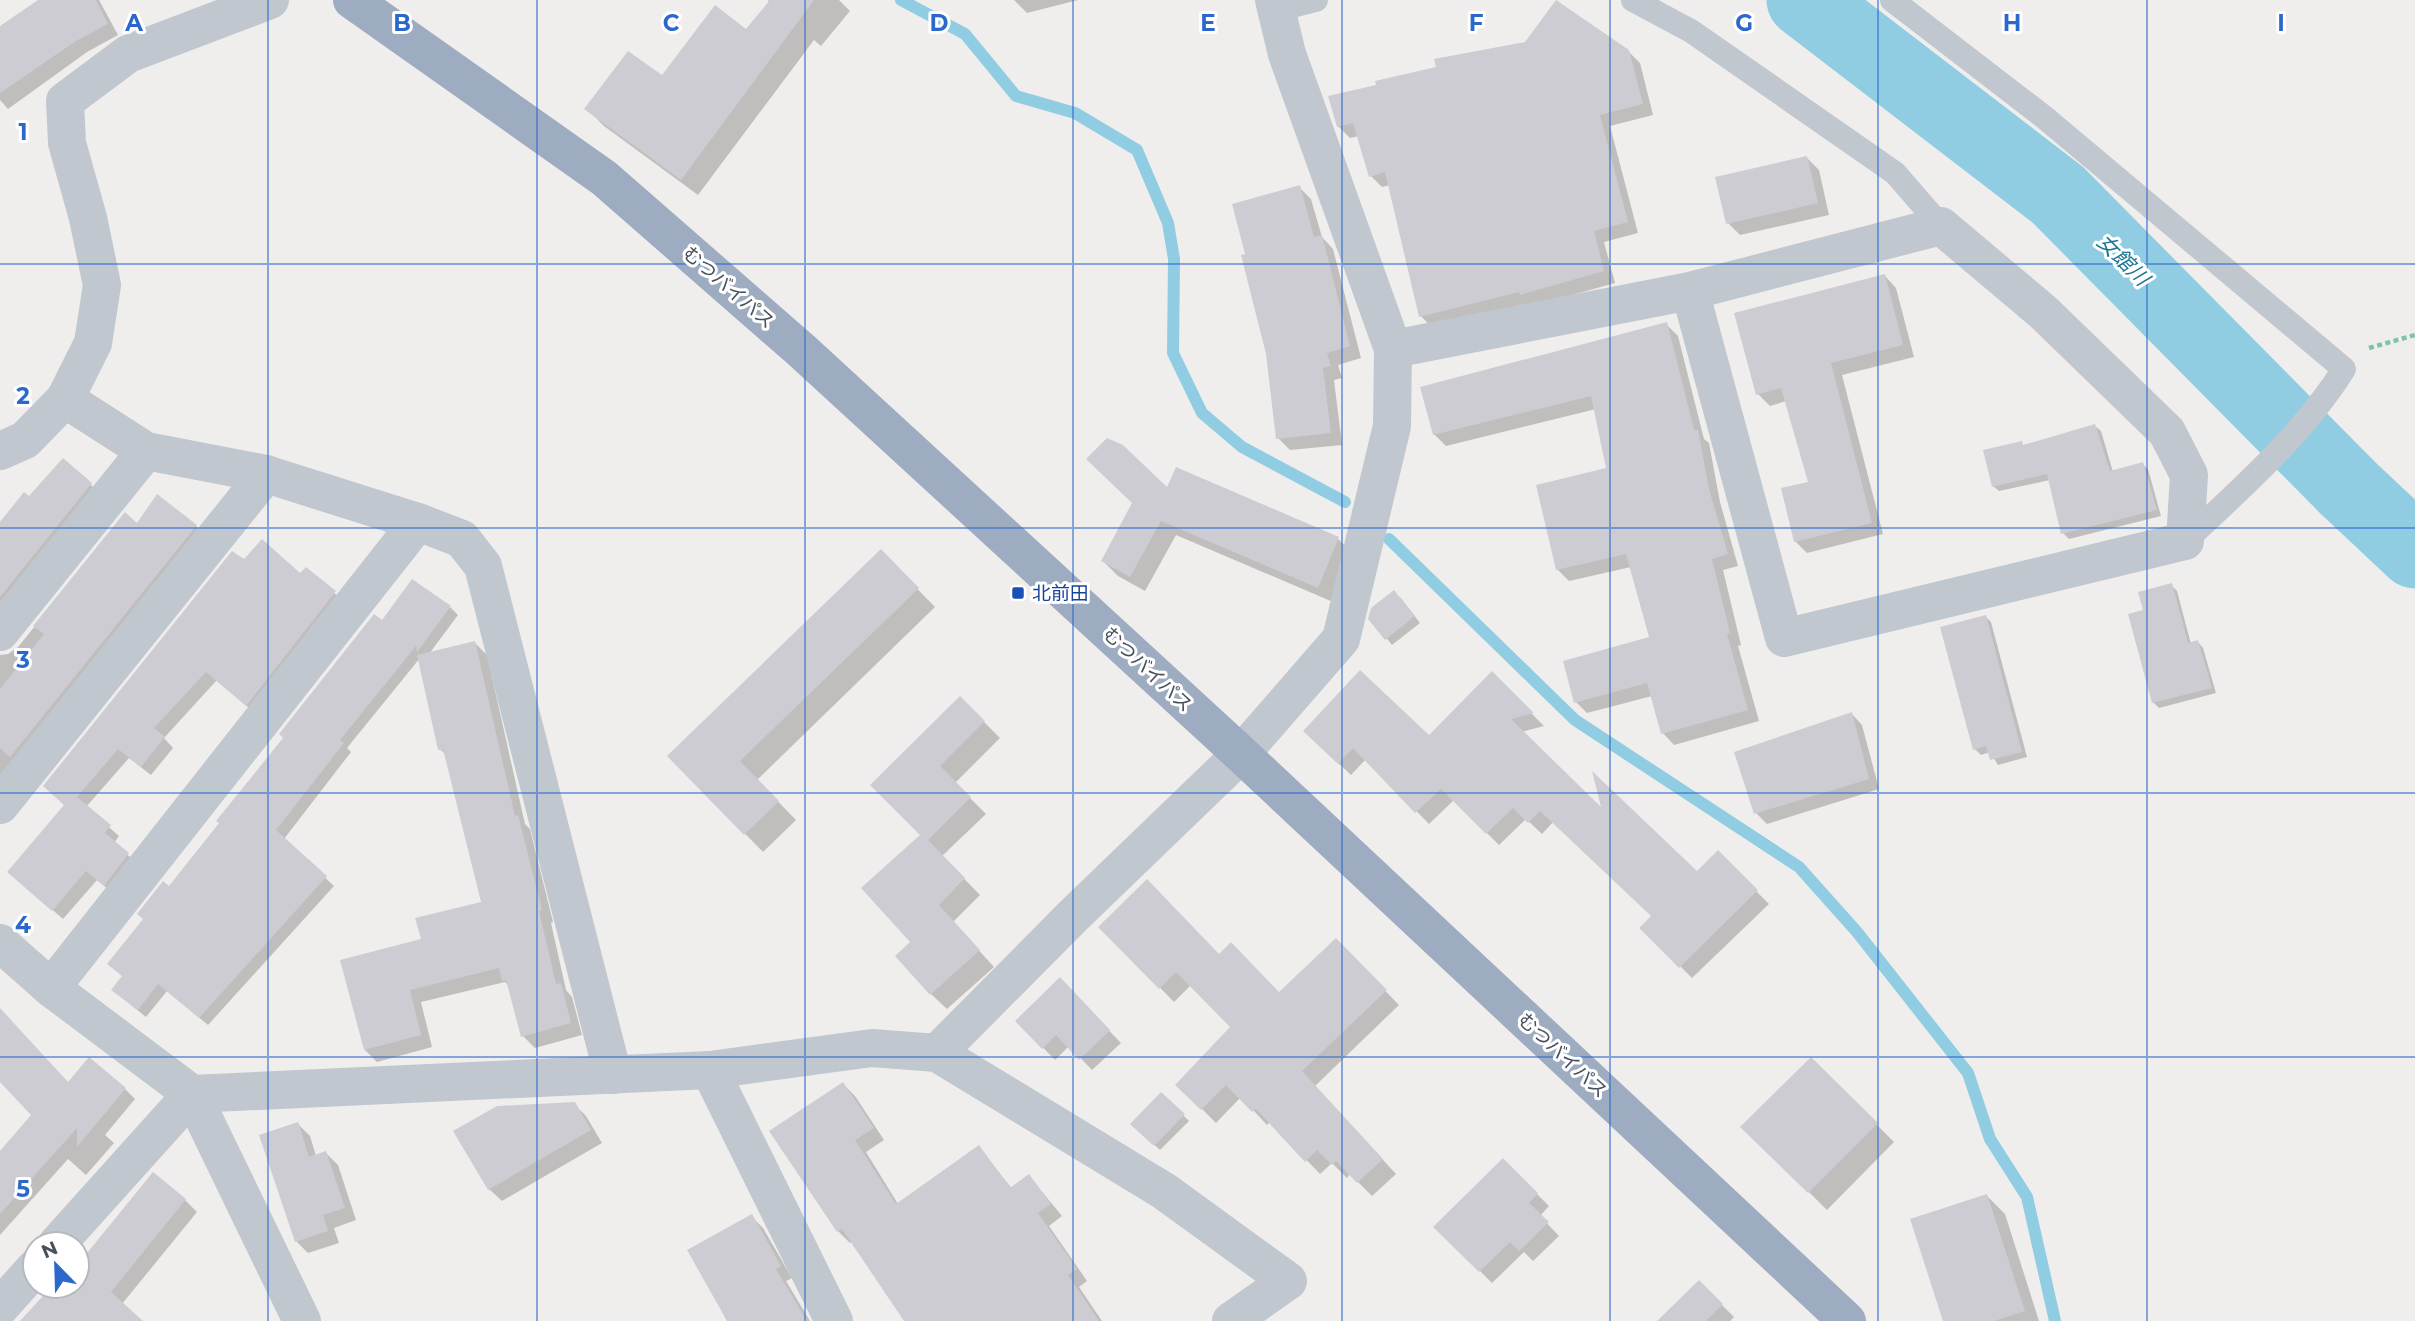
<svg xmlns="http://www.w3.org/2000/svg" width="2415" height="1321" font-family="Montserrat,'Noto Sans JP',sans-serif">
<rect width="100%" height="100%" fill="#f0eeed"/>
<!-- shadow -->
<g fill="#0003">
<path d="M44,0H99L118,35L87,52L8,109L0,100V28Z"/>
<path d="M768,0H839L850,11L821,46L814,40L698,195L604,126L587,109L662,78L746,31L770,3Z"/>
<path d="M1014,0H1078L1027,13Z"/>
<path d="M1628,51L1640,63L1653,115L1610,126L1638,233L1604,242L1615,283L1533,306L1432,328L1421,316L1390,185L1382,187L1371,176L1359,136L1350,138L1338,126Z"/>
<path d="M1807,158L1819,170L1829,215L1740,235L1728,223Z"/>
<path d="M1299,187L1311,199L1322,237L1333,249L1361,358L1338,365L1342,378L1334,380L1342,445L1290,450L1278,438L1268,353L1248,256Z"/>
<path d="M1885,276L1896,288L1914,357L1842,375L1883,534L1807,553L1795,541L1810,483L1786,401L1770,406L1758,394Z"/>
<path d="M1666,324L1678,336L1704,439L1709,443L1720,502L1738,566L1723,570L1741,645L1738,646L1759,721L1674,745L1663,733L1652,696L1587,713L1576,702L1652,638L1631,567L1569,581L1557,569L1608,470L1596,409L1446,446L1434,434Z"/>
<path d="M2095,426L2101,431L2113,472L2142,464L2148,469L2161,516L2069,539L2063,533L2050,480L1999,491L1993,486L2025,447Z"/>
<path d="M1176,470L1338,539L1354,554L1333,602L1176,535L1145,591L1118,576L1103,561L1167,490Z"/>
<path d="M91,485L96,490L0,610V525L30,498Z"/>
<path d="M125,515L138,526H196L202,532L0,778V655L8,654L18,647Z"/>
<path d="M880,551L935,607L757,780L796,820L763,852L669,756Z"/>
<path d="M244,562L300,576L334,593L344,602L256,714L217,680L164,738L173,748L151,775L129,758L86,807L119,836L114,843L138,864L114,894L97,880L63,919L19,881L66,805Z"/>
<path d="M2171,585L2177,591L2191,644L2198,642L2203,648L2216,693L2159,708L2153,702L2145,611Z"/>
<path d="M1400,597L1420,623L1392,645L1370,618Z"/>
<path d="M450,607L458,615L429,654L475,643L487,655L525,824L530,829L553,922L551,923L566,990L572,997L582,1035L535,1048L523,1036L509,986L505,982L421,1002L432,1047L377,1062L365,1050L423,940L483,904L447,756L440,749L420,658L347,748L351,752L284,839L334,886L208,1025L167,991L146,1017L121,997L124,977L109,964L382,623Z"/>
<path d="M1986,617L1991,622L2027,757L1998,765L1990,752L1981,755L1975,749Z"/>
<path d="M1492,674L1544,726L1521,732L1605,813L1697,873L1718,853L1769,904L1692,978L1642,928L1653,916L1553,822L1542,834L1526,819L1499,845L1454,800L1429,824L1366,759L1351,775L1317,743L1429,737Z"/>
<path d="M960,698L1000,738L955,783L986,814L942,856L980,895L953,922L994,967L947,1009L931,994L913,942L922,835L872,785Z"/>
<path d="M1852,714L1862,725L1879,789L1767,824L1756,813Z"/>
<path d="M1101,927L1219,956L1280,994L1336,940L1399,1005L1315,1086L1396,1174L1372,1196L1350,1174L1347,1178L1332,1163L1320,1174L1270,1122L1267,1125L1241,1097L1216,1123L1178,1085L1233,1027L1191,985L1174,1002Z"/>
<path d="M1060,980L1121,1043L1092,1070L1069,1046L1055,1060L1017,1021Z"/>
<path d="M0,1015L69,1084L125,1089L135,1099L105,1135L114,1143L86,1175L68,1159L0,1235V1153L34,1115L0,1079Z"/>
<path d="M1811,1059L1894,1142L1827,1210L1743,1127Z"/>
<path d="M843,1084L855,1096L884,1140L866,1152L898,1204L979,1147L1012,1189L1029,1176L1062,1216L1049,1226L1087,1281L1079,1287L1102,1321H906L852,1241L850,1243L838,1231Z"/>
<path d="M1161,1094L1189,1121L1160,1150L1132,1124Z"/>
<path d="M574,1104L586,1116L602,1143L502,1201L489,1189Z"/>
<path d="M298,1124L310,1136L316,1156L326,1153L338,1165L356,1220L334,1228L339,1243L308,1253L296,1241Z"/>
<path d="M1503,1160L1549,1206L1540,1216L1559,1236L1533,1261L1524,1252L1492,1283L1436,1227Z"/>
<path d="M1987,1196L2005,1214L2039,1321H1945Z"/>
<path d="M185,1200L197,1212L122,1304L140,1321H50L54,1286H77V1263L79,1265Z"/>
<path d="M751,1216L763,1228L792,1278L786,1281L810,1321H729Z"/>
<path d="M1699,1282L1734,1317L1730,1321H1666Z"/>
</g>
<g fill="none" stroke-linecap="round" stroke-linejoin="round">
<!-- stream -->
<g stroke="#91cde2" stroke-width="12">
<path d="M901,0L965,34L1016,96L1075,113L1137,150L1168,223L1174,259L1173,353L1202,413L1242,447L1345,502"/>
<path d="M1389,539L1575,720L1799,867L1857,932L1968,1073L1990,1139L2027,1197L2055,1321"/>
</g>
<!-- river -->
<path stroke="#91cde2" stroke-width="75" d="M1804,0L2058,195L2348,488L2415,551"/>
</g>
<!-- building -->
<g fill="#ccccd2">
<path d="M38,0H96L108,24L76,41L0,93V26Z"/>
<path d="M770,0H814L681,180L584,109L628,51L662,75L715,5L746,29Z"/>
<path d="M1556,0L1629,50L1643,104L1600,115L1628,222L1594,231L1604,271L1520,295L1519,292L1419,317L1385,172L1369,177L1353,123L1337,127L1328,96L1376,85L1375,81L1436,67L1434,59L1525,42Z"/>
<path d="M1807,156L1818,203L1726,224L1715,177Z"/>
<path d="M1300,185L1314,237L1322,235L1350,346L1327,353L1331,366L1323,368L1331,433L1276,439L1266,354L1241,255L1245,254L1232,204Z"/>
<path d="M1885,274L1903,345L1831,363L1872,523L1794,542L1781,488L1808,482L1781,388L1756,395L1734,313Z"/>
<path d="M1667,322L1694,430H1698L1709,489L1728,554L1712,559L1730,633L1727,634L1748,710L1661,734L1647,683L1574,703L1563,661L1649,637L1626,554L1556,570L1536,485L1606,468L1591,396L1433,435L1420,387Z"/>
<path d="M2095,424L2110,471L2143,462L2157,510L2061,534L2047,474L1992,487L1983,450L2022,441L2023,445Z"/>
<path d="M1107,438L1123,445L1167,487L1176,467L1339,537L1318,588L1161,521L1130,577L1101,561L1132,503L1086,459Z"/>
<path d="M63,458L92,483L0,597V522L24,492L29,496Z"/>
<path d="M157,494L197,525L10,757L0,748V689L44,634L33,626L125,512L137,523Z"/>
<path d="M262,539L300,573L306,567L336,591L246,706L206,672L154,728L165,737L141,767L118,749L77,797L111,825L105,833L129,853L104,886L86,871L52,911L7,872L64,805L43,786L232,551L244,559Z"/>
<path d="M881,549L919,588L740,761L779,801L744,835L667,756Z"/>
<path d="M412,579L451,606L417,652L416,646L340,740L344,743L276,830L327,876L199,1018L158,984L138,1010L111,990L122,976L107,964L143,919L137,914L163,881L169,886L219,823L216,821L283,738L279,734L374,614L382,620Z"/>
<path d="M2172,583L2188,643L2198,640L2212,688L2152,703L2128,614L2143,610L2138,592Z"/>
<path d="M1394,590L1415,616L1385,640L1368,619L1371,608Z"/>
<path d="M1986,615L2022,752L1990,760L1986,746L1973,750L1940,627Z"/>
<path d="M475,641L515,816L518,815L542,910L539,911L556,984L561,983L571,1023L521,1037L506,980L502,981L499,968L410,990L421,1035L364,1050L340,960L421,939L415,918L481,902L443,749L438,750L417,655Z"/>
<path d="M1360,670L1429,735L1492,671L1534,713L1511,719L1601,807L1592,771L1697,871L1718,850L1758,890L1679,968L1639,928L1651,916L1540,811L1528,823L1513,808L1486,834L1441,789L1415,813L1353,748L1338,764L1303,731Z"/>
<path d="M960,696L985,721L940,766L971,797L928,840L965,878L939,905L980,950L930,995L895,956L910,942L861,888L920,835L870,785Z"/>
<path d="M1852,712L1869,779L1754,814L1734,752Z"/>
<path d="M1147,879L1219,954L1231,942L1279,992L1336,938L1387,990L1302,1071L1383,1159L1357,1183L1336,1161L1332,1165L1317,1150L1305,1162L1256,1109L1252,1112L1226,1085L1201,1110L1175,1085L1230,1027L1176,972L1159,989L1098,927Z"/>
<path d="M1060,977L1110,1030L1079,1060L1056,1035L1042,1049L1015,1021Z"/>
<path d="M0,1008L68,1082L89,1057L126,1088L77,1147V1128L0,1214V1151L31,1115L0,1082Z"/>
<path d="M1811,1057L1878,1123L1808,1193L1740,1127Z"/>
<path d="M843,1082L874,1128L855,1140L896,1204L979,1145L1010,1188L1029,1174L1051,1204L1038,1213L1077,1269L1068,1275L1099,1321H904L842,1229L837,1232L769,1131Z"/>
<path d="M1161,1092L1185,1114L1154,1146L1130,1124Z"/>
<path d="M575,1102L591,1130L488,1190L453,1131L497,1106Z"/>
<path d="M298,1122L309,1157L326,1151L345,1208L323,1215L328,1231L295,1242L259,1135Z"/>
<path d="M1503,1158L1538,1193L1529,1203L1549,1222L1519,1251L1510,1242L1479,1272L1433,1227Z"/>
<path d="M153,1172L186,1199L111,1292L143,1321H20L52,1286H77V1261L79,1263Z"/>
<path d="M1987,1194L2025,1311L1994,1321H1943L1910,1219Z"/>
<path d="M752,1214L781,1266L776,1269L807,1321H727L687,1250Z"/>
<path d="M1699,1280L1723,1304L1706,1321H1657Z"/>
</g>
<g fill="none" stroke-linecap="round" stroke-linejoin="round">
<!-- path -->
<path stroke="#7bc4a4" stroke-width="4.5" stroke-dasharray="5 3.5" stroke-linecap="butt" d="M2369,348L2415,335"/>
<!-- service -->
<g stroke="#c0c7ce" stroke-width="24">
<path d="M1633,0L1691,31L1895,173L1941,226"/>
<path d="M1892,0L2044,117L2344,369C2303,434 2241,489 2185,541"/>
<path d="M1277,10L1316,0"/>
</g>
<!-- minor -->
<g stroke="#c0c7ce" stroke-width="38">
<path d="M1393,349L1690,291L1941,226L2043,312L2167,432L2189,475L2185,541L1784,638L1690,291"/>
<path d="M0,451L25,440L65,399"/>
<path d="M418,522L462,539L483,566L613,1075"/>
<path d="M0,632L146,451"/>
<path d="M0,805L266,474"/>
<path d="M0,943L51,988L192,1094L302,1321"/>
<path d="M51,988L418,522L266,474L146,451L65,399L93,343L102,285L88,218L67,143L65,101L128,54L270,0"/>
<path d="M937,1053L1072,917L1241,754L1341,639L1392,426L1393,349L1287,54L1274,0"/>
<path d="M710,1070L834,1321"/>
<path d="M57,1244L192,1094L710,1070L872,1048L937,1053L1164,1191L1288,1281L1231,1321"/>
<path d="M0,1307L35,1268"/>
</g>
<!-- trunk -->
<path stroke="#9dacc0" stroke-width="38" d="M352,0L604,178L801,350L1241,754L1847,1321"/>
</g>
<!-- grid -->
<path fill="none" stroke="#2b68cc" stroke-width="2" stroke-opacity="0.55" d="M268,0V1321M537,0V1321M805,0V1321M1073,0V1321M1342,0V1321M1610,0V1321M1878,0V1321M2147,0V1321M0,264H2415M0,528H2415M0,793H2415M0,1057H2415"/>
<!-- markers -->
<rect fill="#1a4fb4" stroke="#fff" stroke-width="2.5" x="1011" y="586" width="14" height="14" rx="3.5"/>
<g text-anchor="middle" stroke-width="6" stroke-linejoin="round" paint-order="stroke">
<!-- street labels -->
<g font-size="19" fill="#485059" stroke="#fff">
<text transform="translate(729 287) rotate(41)" y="7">むつバイパス</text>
<text transform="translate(1148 669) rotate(43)" y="7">むつバイパス</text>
<text transform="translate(1563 1055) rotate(43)" y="7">むつバイパス</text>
</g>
<!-- transit labels -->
<g font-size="19" fill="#164399" stroke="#fff" text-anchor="start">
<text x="1032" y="600">北前田</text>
</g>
<!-- water labels -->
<g font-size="21" font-style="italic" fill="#1b7798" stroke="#fff">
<text transform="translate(2123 260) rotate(45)" y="7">女館川</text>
</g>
</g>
<g font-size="23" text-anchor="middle" font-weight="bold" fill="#2b68cc" stroke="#fff" stroke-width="6" stroke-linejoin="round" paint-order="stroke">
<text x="134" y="31">A</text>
<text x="402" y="31">B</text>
<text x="671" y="31">C</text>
<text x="939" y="31">D</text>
<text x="1208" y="31">E</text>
<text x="1476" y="31">F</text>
<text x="1744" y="31">G</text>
<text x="2012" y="31">H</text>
<text x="2281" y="31">I</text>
<text x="23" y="140">1</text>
<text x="23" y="404">2</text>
<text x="23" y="668">3</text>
<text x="23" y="933">4</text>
<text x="23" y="1197">5</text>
</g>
<!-- north arrow -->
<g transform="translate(56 1265) rotate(337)"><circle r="33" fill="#ffffff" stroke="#b6b9bd" stroke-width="2"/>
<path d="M0-5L12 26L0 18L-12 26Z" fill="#2b68cc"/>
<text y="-10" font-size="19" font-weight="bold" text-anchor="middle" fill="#485059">N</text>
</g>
</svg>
